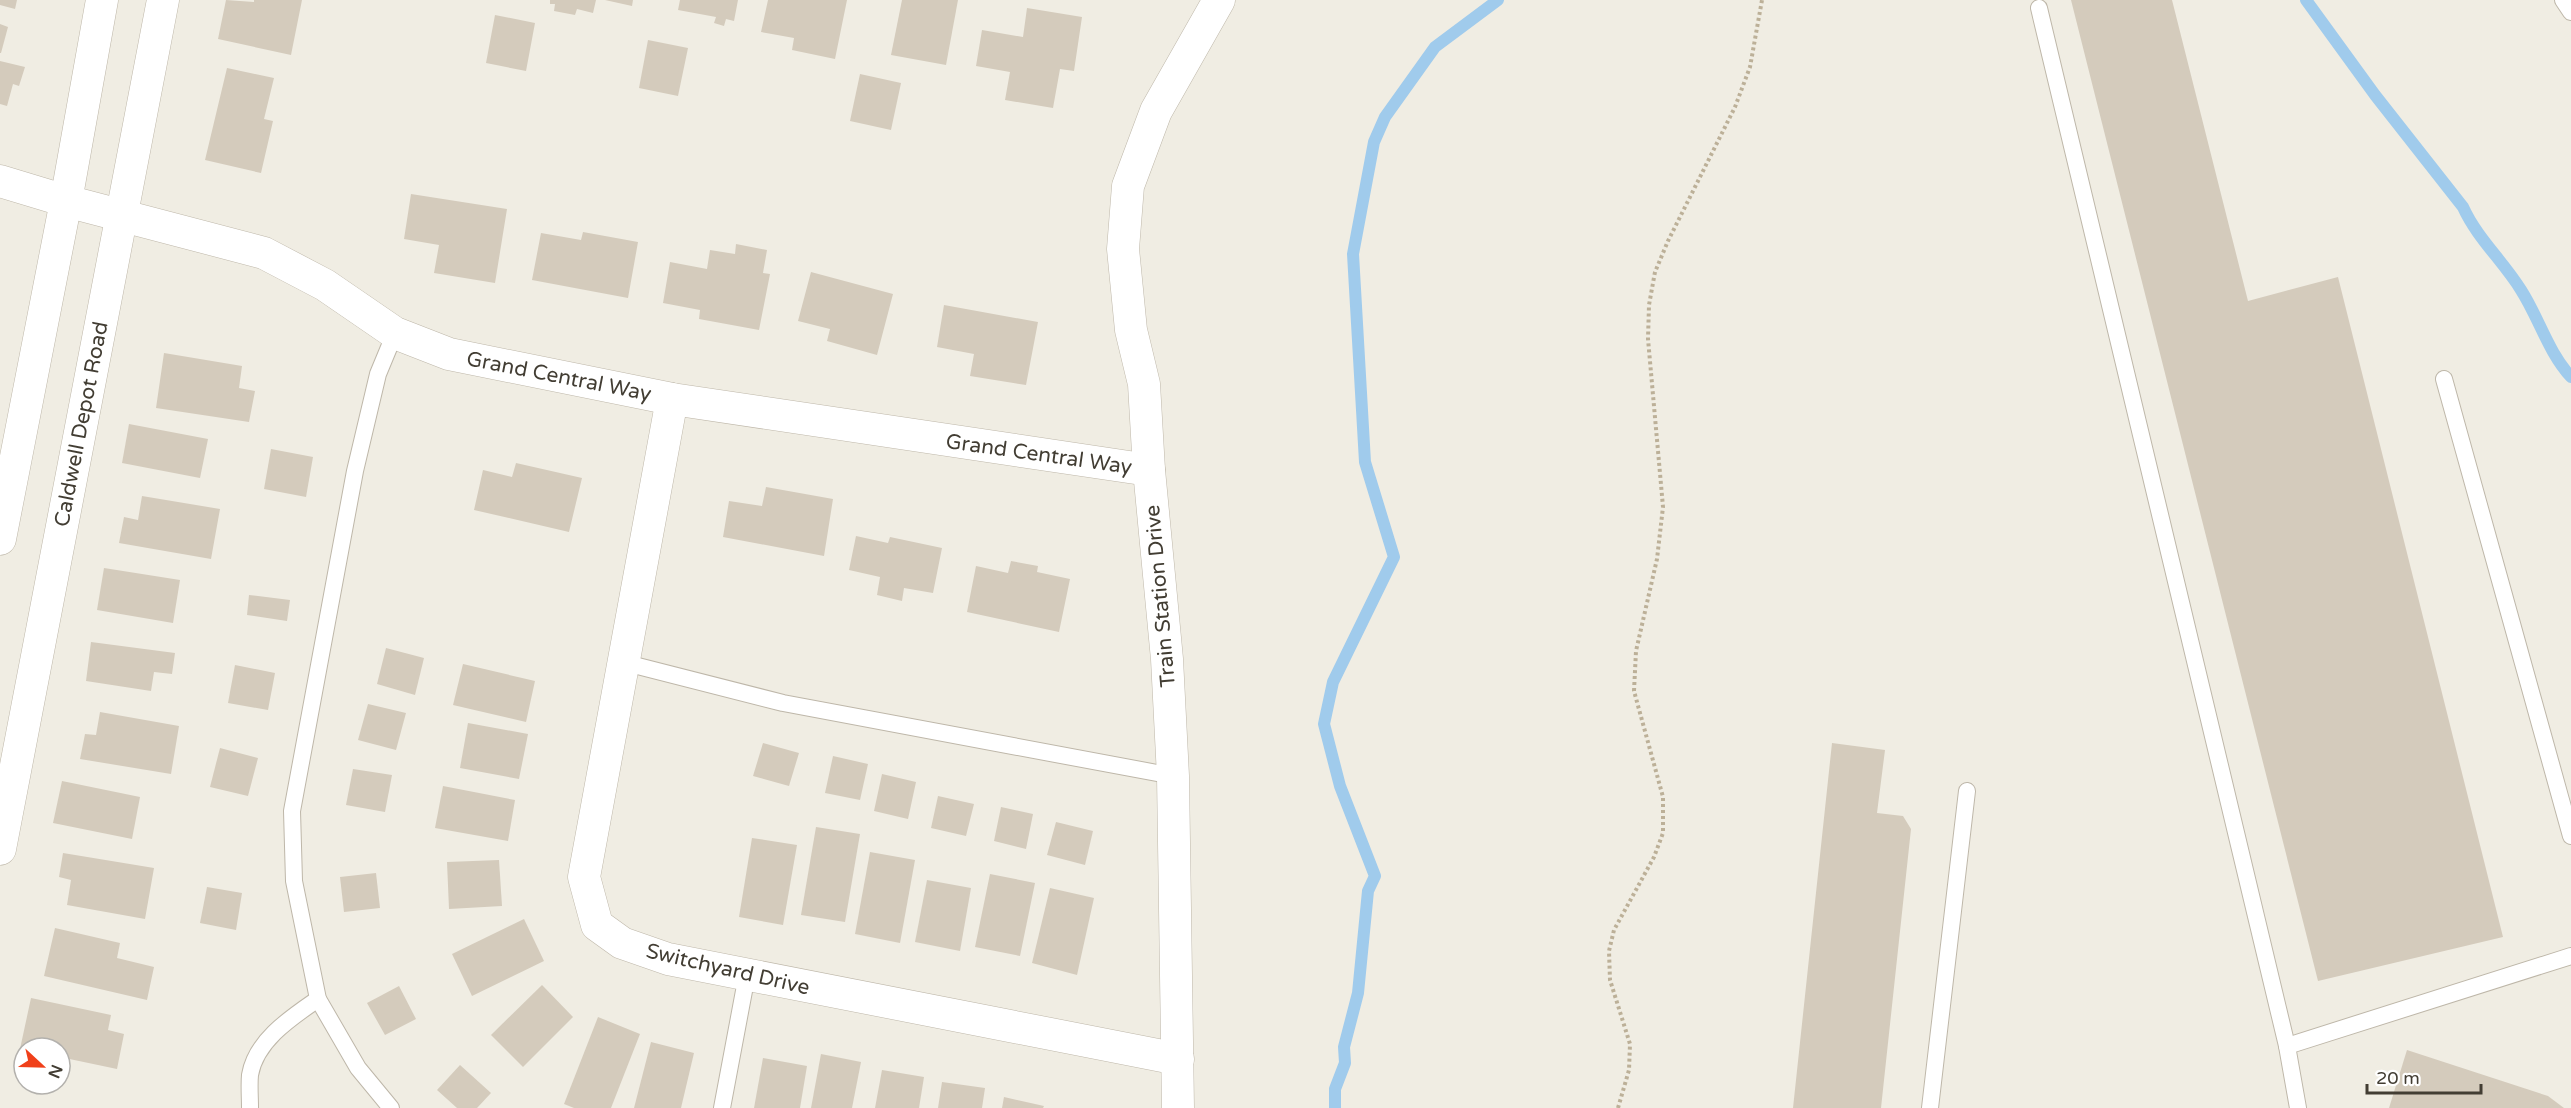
<svg xmlns="http://www.w3.org/2000/svg" width="2571" height="1108" font-family="'Varela Round',sans-serif">
<rect width="100%" height="100%" fill="#f0ede3"/>
<g fill="none" stroke-linecap="round" stroke-linejoin="round">
<!-- stream -->
<g stroke="#a0cbec" stroke-width="12">
<path d="M2306,0L2375,95L2463,207C2477,238 2503,261 2521,290C2539,318 2548,352 2571,377"/>
<path d="M1335,1108V1089L1345,1063L1344,1047L1358,993L1368,891L1375,876L1340,786L1324,724L1333,682L1394,557L1365,462L1353,254L1374,142L1385,117L1435,47L1498,0"/>
</g>
</g>
<!-- building -->
<g fill="#d4cbbc">
<path d="M0,0H17L15,9L0,5Z"/>
<path d="M226,0L254,2V0H302L291,55L218,39Z"/>
<path d="M550,0H596L593,13L577,9L575,15L554,11L555,4H550Z"/>
<path d="M605,0H633L632,6Z"/>
<path d="M680,0H738L734,21L726,19L724,26L714,23L716,17L678,10Z"/>
<path d="M768,0H847L835,59L792,50L794,38L761,32Z"/>
<path d="M902,0H958L946,65L891,55Z"/>
<path d="M2071,0H2172L2248,301L2338,277L2503,937L2318,981Z"/>
<path d="M1027,8L1082,17L1074,71L1060,69L1053,108L1005,100L1010,72L976,66L982,30L1023,37Z"/>
<path d="M495,15L535,23L526,71L486,63Z"/>
<path d="M0,24L8,27L1,53H0Z"/>
<path d="M648,40L688,48L678,96L639,88Z"/>
<path d="M0,61L25,67L19,86L13,84L7,106L0,104Z"/>
<path d="M227,68L274,78L264,119L273,121L261,173L205,160Z"/>
<path d="M860,74L901,83L891,130L850,121Z"/>
<path d="M411,194L507,209L495,283L434,273L439,245L404,239Z"/>
<path d="M583,232L638,242L628,298L532,280L541,233L581,240Z"/>
<path d="M736,244L767,250L763,273L770,274L759,330L699,319L700,310L663,303L670,262L707,269L710,250L735,254Z"/>
<path d="M811,272L893,294L877,355L827,341L830,329L798,321Z"/>
<path d="M944,305L1038,322L1026,385L970,376L974,354L937,347Z"/>
<path d="M164,353L242,366L239,388L255,391L249,422L156,408Z"/>
<path d="M129,424L208,439L200,478L122,463Z"/>
<path d="M271,449L313,457L306,497L264,489Z"/>
<path d="M516,463L582,478L569,532L474,510L483,470L512,477Z"/>
<path d="M766,487L833,499L824,556L723,537L729,501L762,506Z"/>
<path d="M142,496L220,509L211,559L119,543L124,517L138,520Z"/>
<path d="M856,536L888,543L890,537L942,548L933,593L904,588L902,601L877,595L880,577L849,570Z"/>
<path d="M1011,561L1038,566L1037,572L1070,579L1059,632L967,612L976,566L1008,573Z"/>
<path d="M104,568L180,580L173,623L97,610Z"/>
<path d="M249,595L290,600L287,621L247,615Z"/>
<path d="M91,642L175,653L172,674L154,672L151,691L86,681Z"/>
<path d="M386,648L424,658L415,695L377,684Z"/>
<path d="M463,664L535,681L526,722L453,705Z"/>
<path d="M235,665L275,673L268,710L228,703Z"/>
<path d="M368,704L406,713L396,750L358,740Z"/>
<path d="M100,712L179,726L171,774L80,759L85,734L96,735Z"/>
<path d="M468,723L528,734L519,779L460,768Z"/>
<path d="M763,743L799,753L789,786L753,776Z"/>
<path d="M1832,743L1885,750L1877,813L1903,816L1911,829L1881,1108H1793Z"/>
<path d="M220,748L258,758L248,796L210,787Z"/>
<path d="M833,756L868,764L860,800L825,793Z"/>
<path d="M353,769L392,775L385,812L346,805Z"/>
<path d="M882,774L916,782L908,819L874,811Z"/>
<path d="M62,781L140,797L132,839L53,823Z"/>
<path d="M443,786L515,800L508,841L435,828Z"/>
<path d="M938,796L974,804L966,836L931,828Z"/>
<path d="M1001,807L1033,814L1026,849L994,841Z"/>
<path d="M1056,822L1093,831L1085,865L1047,855Z"/>
<path d="M816,827L860,834L845,922L801,915Z"/>
<path d="M752,838L797,845L783,925L739,917Z"/>
<path d="M870,852L915,860L900,943L855,934Z"/>
<path d="M63,853L154,868L145,919L67,905L71,880L59,877Z"/>
<path d="M499,860L502,906L449,909L447,862Z"/>
<path d="M376,873L380,908L344,912L340,877Z"/>
<path d="M990,874L1035,883L1020,956L975,947Z"/>
<path d="M927,880L971,888L960,951L915,942Z"/>
<path d="M207,887L242,893L236,930L200,923Z"/>
<path d="M1050,888L1094,898L1077,975L1032,963Z"/>
<path d="M524,919L544,961L472,996L452,954Z"/>
<path d="M55,928L120,943L117,958L154,967L147,1000L44,976Z"/>
<path d="M542,985L573,1017L523,1067L491,1035Z"/>
<path d="M399,986L416,1019L385,1035L367,1003Z"/>
<path d="M31,998L111,1015L108,1030L124,1034L117,1069L60,1057V1048L20,1049Z"/>
<path d="M598,1017L640,1034L611,1108H574L564,1104Z"/>
<path d="M651,1042L694,1053L681,1108H634Z"/>
<path d="M2407,1050L2548,1096L2564,1108H2389Z"/>
<path d="M821,1054L861,1062L852,1108H811Z"/>
<path d="M763,1058L807,1066L800,1108H754Z"/>
<path d="M460,1065L491,1093L477,1108H457L437,1090Z"/>
<path d="M882,1070L924,1077L919,1108H875Z"/>
<path d="M942,1082L985,1088L982,1108H938Z"/>
<path d="M1004,1097L1044,1106L1043,1108H1002Z"/>
</g>
<g fill="none" stroke-linecap="round" stroke-linejoin="round">
<!-- service casing -->
<g stroke="#beb7a9" stroke-width="18">
<g id="service">
<path d="M2563,0L2571,12"/>
<path d="M2039,8L2287,1046L2298,1108"/>
<path d="M2444,379L2571,836"/>
<path d="M622,662L783,703L1173,776"/>
<path d="M2287,1046L2571,956"/>
<path d="M250,1108C250,1097 249,1085 250,1075C256,1040 292,1017 318,999"/>
<path d="M391,1108L358,1068L318,999L294,881L292,811L355,471L378,374L395,333"/>
<path d="M722,1108L747,975"/>
<path d="M1930,1108L1967,791"/>
</g>
</g>
<!-- minor casing -->
<g stroke="#beb7a9" stroke-width="33">
<g id="minor">
<path d="M0,181L66,201L264,253L325,285L395,333L449,354L672,399L1149,470"/>
<path d="M672,399L584,877L597,925L622,943L668,959L1178,1059"/>
<path d="M0,539L66,201L102,0"/>
<path d="M0,849L163,0"/>
<path d="M1178,1108L1173,776L1167,659L1149,470L1144,384L1131,330L1123,249L1128,186L1156,111L1219,0"/>
</g>
</g>
<!-- path -->
<path stroke="#bcb098" stroke-width="4" stroke-dasharray="3 3" stroke-linecap="butt" d="M1618,1108L1629,1070L1630,1044L1610,980L1609,951L1614,930L1654,857L1663,833V797L1634,691L1636,651L1657,559L1663,507L1648,339L1649,305L1655,272L1668,241L1735,107L1750,67L1762,0"/>
<!-- service -->
<use href="#service" stroke="#fff" stroke-width="16"/>
<!-- minor -->
<use href="#minor" stroke="#fff" stroke-width="32"/>
</g>
<g text-anchor="middle" stroke-width="5" stroke-linejoin="round" paint-order="stroke">
<!-- street labels -->
<g font-size="21" fill="#423d33" stroke="#fff">
<text transform="translate(559 376) rotate(11)" y="7">Grand Central Way</text>
<text transform="translate(81 424) rotate(-79)" y="7">Caldwell Depot Road</text>
<text transform="translate(1039 454) rotate(8)" y="7">Grand Central Way</text>
<text transform="translate(1160 596) rotate(-95)" y="7">Train Station Drive</text>
<text transform="translate(728 969) rotate(13)" y="7">Switchyard Drive</text>
</g>
</g>
<!-- north arrow -->
<g transform="translate(42 1066) rotate(112)"><circle r="28" fill="#ffffff" stroke="#b3b1ad" stroke-width="1.5"/>
<path d="M0-4.5L10 22L0 15L-10 22Z" fill="#f0401a"/>
<text y="-9" font-size="16" font-weight="bold" text-anchor="middle" fill="#423d33">N</text>
</g>
<!-- scale -->
<path d="M2367 1084v9h114v-9" fill="none" stroke="#423d33" stroke-width="3"/>
<text x="2376" y="1084" font-size="18" fill="#423d33" stroke="#ffffff" stroke-width="4.5" paint-order="stroke">20 m</text>
</svg>
